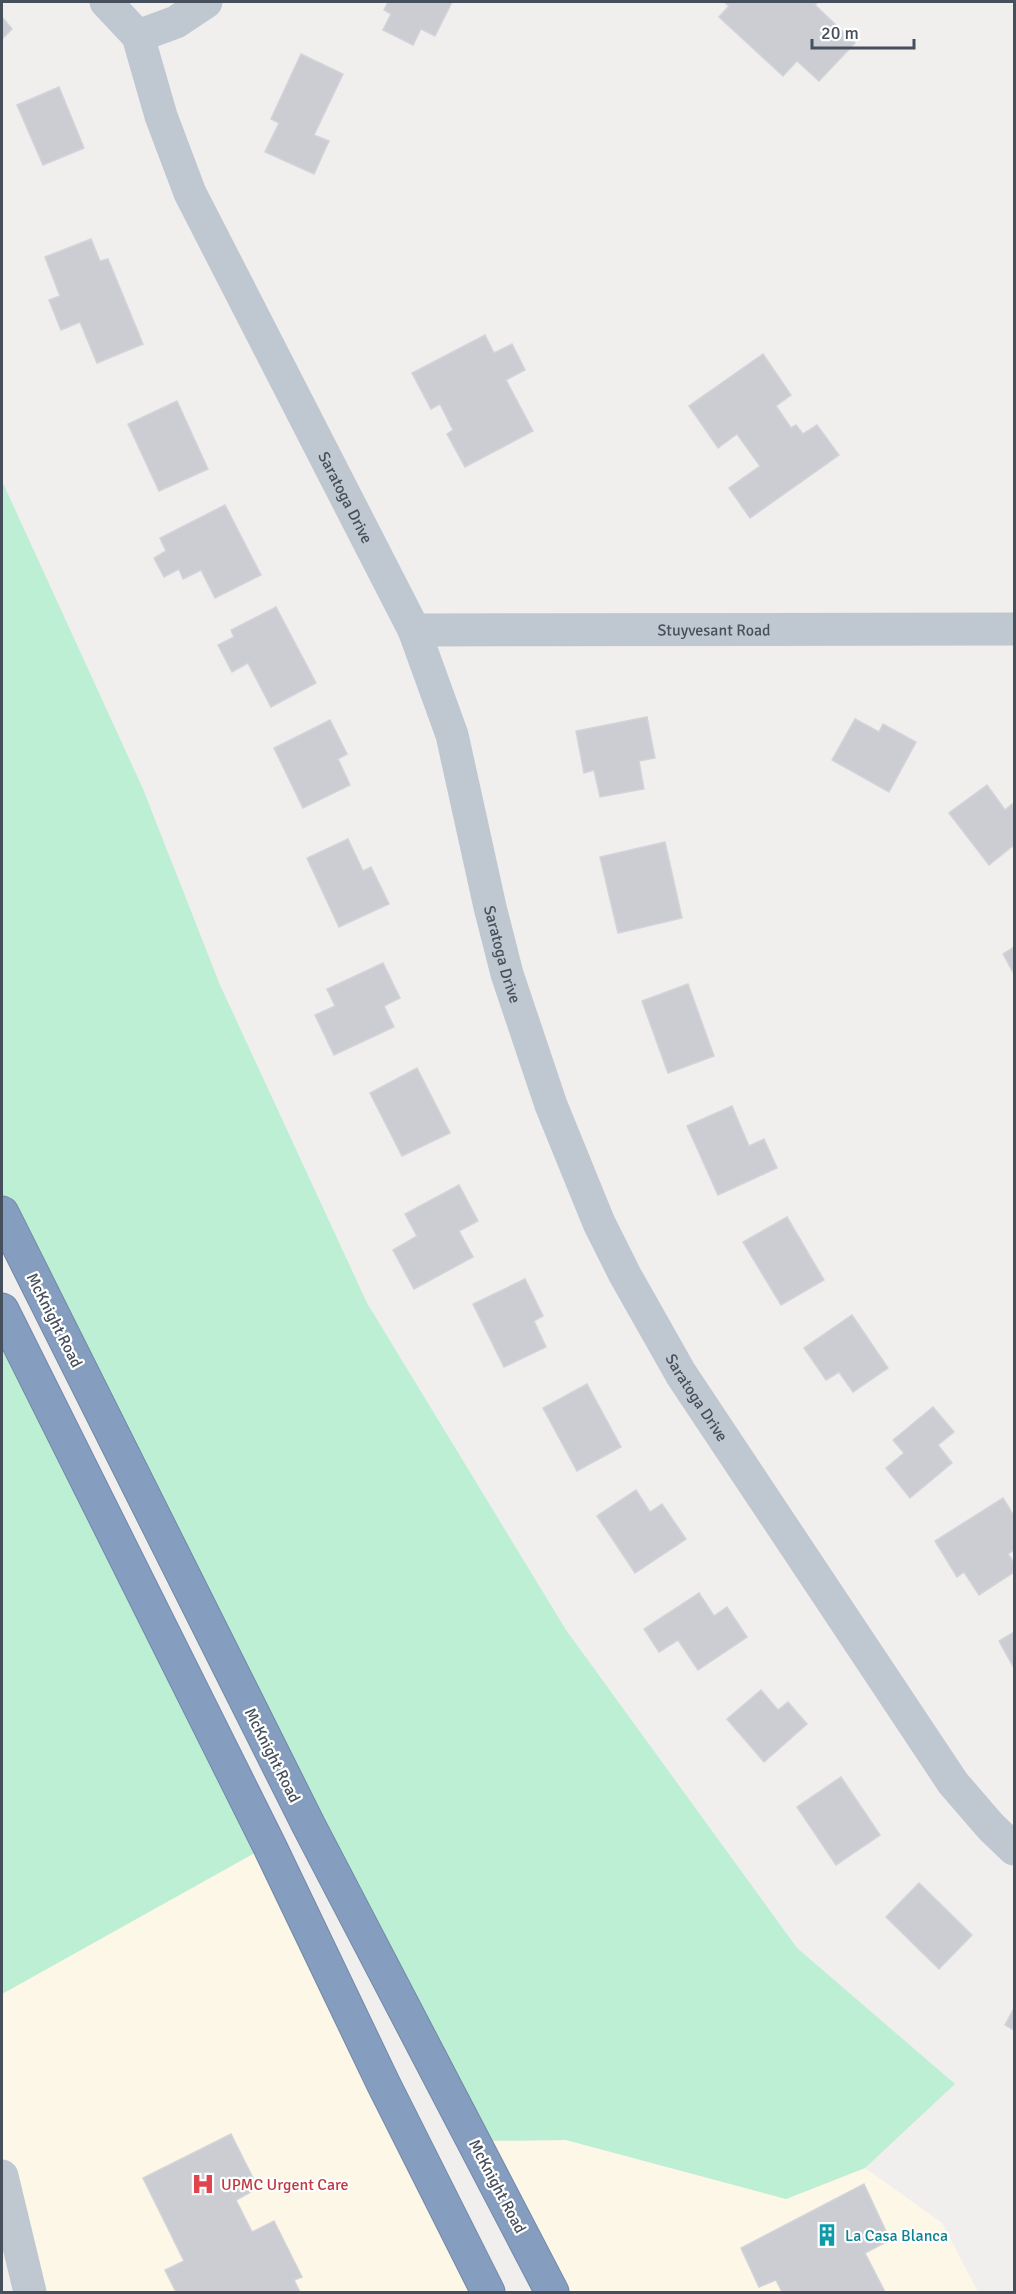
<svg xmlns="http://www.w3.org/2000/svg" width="1016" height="2294" font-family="Signika,sans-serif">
<rect width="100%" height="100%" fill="#f1eeee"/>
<!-- commercial -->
<g fill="#fcf7e7">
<path d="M269,1845L488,2292H30L2,2176V1994Z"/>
<path d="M566,2140L786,2199L865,2168L942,2223L978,2292H552L474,2141Z"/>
</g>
<!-- green -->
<g fill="#bcefd3">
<path d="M2,481L143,789L220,985L367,1303L566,1630L797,1948L955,2084L865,2168L786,2199L566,2140L474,2141L2,1213Z"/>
<path d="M2,1310L269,1845L2,1994Z"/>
</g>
<!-- building -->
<g fill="#cbcdd3" stroke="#d2d4da" stroke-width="1.5">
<path d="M388,2H452L435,36L421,29L413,45L383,30L391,14L384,10Z"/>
<path d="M724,2H818L815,5L855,43L819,81L797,61L783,76L719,17L729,6Z"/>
<path d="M2,17L12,29L2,39Z"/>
<path d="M301,54L343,74L314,135L329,141L314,174L265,152L279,123L271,119Z"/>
<path d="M59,87L84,148L43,165L17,105Z"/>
<path d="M91,239L100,261L108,259L143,344L97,363L80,322L61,330L49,300L60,296L45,257Z"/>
<path d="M485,335L494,353L512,344L525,370L506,380L533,431L465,467L447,434L453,430L440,404L431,409L412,373Z"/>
<path d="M763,354L791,395L776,406L791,428L796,425L803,434L817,425L839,455L750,518L729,488L760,466L737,434L718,448L689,406Z"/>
<path d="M177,401L208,469L159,491L128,424Z"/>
<path d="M225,505L261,575L215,598L201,570L183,579L179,569L164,577L154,558L166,551L160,538Z"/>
<path d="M276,607L316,683L271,707L248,663L232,672L218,645L234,637L231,630Z"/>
<path d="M647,717L655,758L639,761L644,789L600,797L594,770L584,773L576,731Z"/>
<path d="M855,719L879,732L883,724L916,742L889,792L832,760Z"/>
<path d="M330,720L347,754L338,759L350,785L303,808L274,748Z"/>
<path d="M987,785L1005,810L1012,804L1014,807V845L989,865L949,813Z"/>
<path d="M348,839L363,871L371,867L389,904L339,927L307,858Z"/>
<path d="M665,842L682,918L618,933L600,857Z"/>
<path d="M1014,947V974L1003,954Z"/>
<path d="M383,963L400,998L384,1006L394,1027L334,1055L315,1015L335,1006L327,989Z"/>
<path d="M688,984L714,1056L668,1073L642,1001Z"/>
<path d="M417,1068L450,1133L402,1156L370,1093Z"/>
<path d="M732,1106L749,1146L764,1139L777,1168L718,1195L687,1126Z"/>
<path d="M459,1185L478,1221L459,1231L473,1257L414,1289L393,1250L417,1236L405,1214Z"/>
<path d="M787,1217L824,1280L781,1305L743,1242Z"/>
<path d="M525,1279L543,1316L534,1321L546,1347L504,1367L473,1304Z"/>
<path d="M852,1315L888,1368L853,1392L839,1372L826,1380L804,1348Z"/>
<path d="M587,1384L621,1447L577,1471L543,1408Z"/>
<path d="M933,1407L954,1432L938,1445L952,1463L910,1498L886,1468L904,1453L893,1440Z"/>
<path d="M636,1490L650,1512L662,1504L686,1539L635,1573L597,1516Z"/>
<path d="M1003,1498L1014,1516V1550L1008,1554L1014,1563V1572L979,1595L964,1572L957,1577L935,1541Z"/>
<path d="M699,1593L714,1616L727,1607L747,1637L698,1670L678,1640L659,1652L644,1629Z"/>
<path d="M1014,1632V1668L999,1641Z"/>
<path d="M761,1690L778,1710L788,1702L807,1724L764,1762L727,1719Z"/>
<path d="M841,1777L880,1835L836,1865L797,1807Z"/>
<path d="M919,1883L972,1935L939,1969L886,1917Z"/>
<path d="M1014,2008V2030L1005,2025Z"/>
<path d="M231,2134L258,2188L236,2200L252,2232L274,2221L302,2277L294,2280L300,2292H176L165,2270L184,2261L143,2178Z"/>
<path d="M864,2184L890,2240L865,2253L885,2292H782L776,2280L759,2287L741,2248Z"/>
</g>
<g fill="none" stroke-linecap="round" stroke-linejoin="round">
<!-- highway casing -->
<g stroke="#7188a9" stroke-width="35">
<g id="highway">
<path d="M2,1213L309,1826L552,2292"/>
<path d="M2,1310L269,1845L383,2083L488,2292"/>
</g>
</g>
<!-- minor -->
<g stroke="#bfc8d1" stroke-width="33">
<path id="s1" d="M106,2L138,36L161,116L190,193L414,630L452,735L490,907L507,974L551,1105L599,1223L625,1275L681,1374L953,1783L991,1827L1014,1849"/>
<path d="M138,36L176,22L206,2"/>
<path id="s2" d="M414,630L1014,629"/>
<path d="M2,2176L30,2292"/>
</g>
<!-- highway -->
<use href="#highway" stroke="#859dbe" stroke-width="33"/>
</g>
<!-- icons -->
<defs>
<g id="hospital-bare" transform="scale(1.8)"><path d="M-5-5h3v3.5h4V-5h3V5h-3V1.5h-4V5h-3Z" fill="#e0444e" stroke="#fff" stroke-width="2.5" paint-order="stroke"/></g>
<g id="building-bare" transform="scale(1.8)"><path d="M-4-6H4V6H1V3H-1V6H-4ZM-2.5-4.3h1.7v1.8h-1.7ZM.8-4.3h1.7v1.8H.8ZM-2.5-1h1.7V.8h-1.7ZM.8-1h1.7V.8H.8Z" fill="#0f9aa8" stroke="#fff" stroke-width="2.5" paint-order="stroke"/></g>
</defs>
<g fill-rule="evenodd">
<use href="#hospital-bare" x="203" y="2184"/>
<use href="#building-bare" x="827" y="2235"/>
</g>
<g text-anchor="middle" stroke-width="4.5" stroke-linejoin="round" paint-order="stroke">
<!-- street labels -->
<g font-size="16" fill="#46505c" stroke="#fff">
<text dy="6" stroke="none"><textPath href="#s1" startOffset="554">Saratoga Drive</textPath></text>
<text dy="6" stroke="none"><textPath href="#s2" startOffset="300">Stuyvesant Road</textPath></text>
<text dy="6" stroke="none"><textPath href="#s1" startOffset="1040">Saratoga Drive</textPath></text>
<text transform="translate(55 1320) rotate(63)" y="6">McKnight Road</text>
<text dy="6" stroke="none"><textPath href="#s1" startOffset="1526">Saratoga Drive</textPath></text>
<text transform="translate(273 1755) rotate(63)" y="6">McKnight Road</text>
<text transform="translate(498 2186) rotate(62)" y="6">McKnight Road</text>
</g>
<!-- health labels -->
<g font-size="16" fill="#be3a42" stroke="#fff" text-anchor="start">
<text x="221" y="2190">UPMC Urgent Care</text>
</g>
<!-- culture labels -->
<g font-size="16" fill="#0d838f" stroke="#fff" text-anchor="start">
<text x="845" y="2241">La Casa Blanca</text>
</g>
</g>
<!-- border -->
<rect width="1016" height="2294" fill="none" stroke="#46505c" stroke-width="6"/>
<!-- scale -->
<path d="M812 39v9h102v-9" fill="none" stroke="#46505c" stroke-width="3"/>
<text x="821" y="39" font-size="18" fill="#46505c" stroke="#ffffff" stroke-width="4.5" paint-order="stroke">20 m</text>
</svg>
